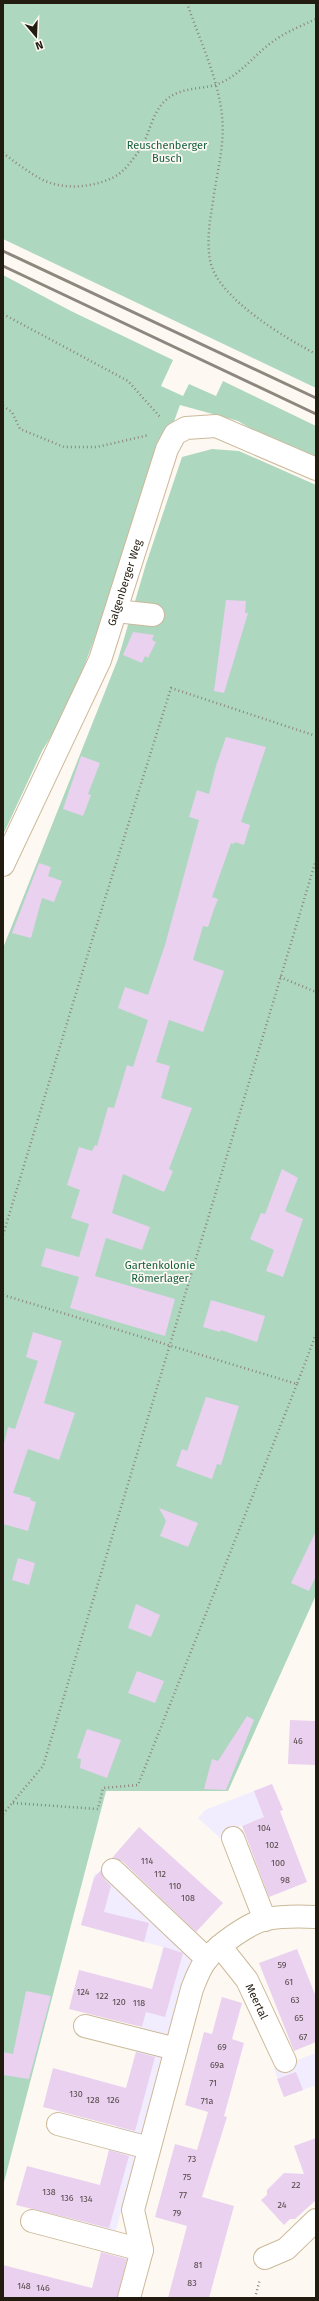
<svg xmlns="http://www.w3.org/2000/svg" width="319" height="2301" font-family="'Fira Sans',sans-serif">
<rect width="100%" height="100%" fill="#fdf9f2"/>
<!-- industrial -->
<g fill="#f1ecfe">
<path d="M272,1784L283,1810L238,1827L229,1846L198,1818L205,1810Z"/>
<path d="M95,1873L113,1877L193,1953L166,2041L140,2035L163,1947L81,1925Z"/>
<path d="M138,2045L164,2052L141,2140L114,2133Z"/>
<path d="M316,2053V2085L284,2097L274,2069Z"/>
<path d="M111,2143L137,2150L114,2238L88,2231Z"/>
</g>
<!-- green -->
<g fill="#aed7c0">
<path d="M3,3H316V388L3,239Z"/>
<path d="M3,275L71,311L173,360L161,386L183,396L189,384L216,396L223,381L316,426V460L265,437L238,421L180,405L70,705L42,751L3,835Z"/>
<path d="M212,449L239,451L316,485V1595L228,1791H106L3,2186V948L118,659L146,564L182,457Z"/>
</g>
<!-- building -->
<g fill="#e9d1ef">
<path d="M226,600L246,601L245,613H248L224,693L214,691Z"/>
<path d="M133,632L154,635L152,640L156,642L148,658L145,656L142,663L123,655Z"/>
<path d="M226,737L266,747L241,822L250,825L244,845L235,842L234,844L231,843L212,897L218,899L214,909L208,927L203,926L193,960L224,971L203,1032L169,1020L156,1062L170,1066L161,1098L192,1108L169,1169L173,1171L164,1192L123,1174L112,1213L150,1227L142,1250L106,1238L95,1276L175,1299L165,1336L70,1308L79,1277L41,1266L46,1248L79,1257L89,1224L71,1218L80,1190L67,1185L79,1147L92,1151L95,1145L97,1146L108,1107L114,1108L127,1065L133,1067L148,1020L118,1008L125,987L148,995L165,945L199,820L189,817L197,790L209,794L216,766Z"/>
<path d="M81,756L100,763L88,794L91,795L83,816L63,809Z"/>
<path d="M39,863L51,867L48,876L62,881L54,902L42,898L31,938L12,933Z"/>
<path d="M282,1169L298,1178L285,1211L303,1219L283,1277L266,1271L274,1250L250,1239L261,1213L265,1214Z"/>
<path d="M211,1300L265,1316L257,1342L221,1330L220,1332L203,1327Z"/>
<path d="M33,1332L62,1341L44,1403L75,1413L59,1460L28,1449L13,1493L31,1498L30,1500L36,1502L28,1531L3,1524V1448L8,1427L15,1429L38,1361L26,1357Z"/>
<path d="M206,1397L239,1406L221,1465L217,1464L212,1479L176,1466L182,1449L187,1451Z"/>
<path d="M159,1508L198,1523L188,1547L160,1536L166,1521Z"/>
<path d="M316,1531V1576L309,1591L291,1583Z"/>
<path d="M18,1558L35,1563L29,1585L12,1580Z"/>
<path d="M136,1604L160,1615L151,1637L128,1628Z"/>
<path d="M137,1671L164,1681L155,1703L128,1693Z"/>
<path d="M247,1716L254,1720L226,1790L204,1789L212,1759L218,1761Z"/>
<path d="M290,1720L316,1721V1765L288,1764Z"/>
<path d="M87,1729L121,1740L107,1778L80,1768L81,1759L77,1758Z"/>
<path d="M272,1784L283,1810L280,1811L307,1882L269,1897L242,1826L264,1817L254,1791Z"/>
<path d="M139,1827L223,1903L196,1932L122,1861L112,1858Z"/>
<path d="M101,1870L104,1879L111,1886L104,1912L149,1923L144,1942L81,1925L94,1878Z"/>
<path d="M164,1947L183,1953L165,2017L146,2012L142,2027L69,2009L79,1970L152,1989Z"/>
<path d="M297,1949L316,1997V2042L294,2051L259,1963Z"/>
<path d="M26,1991L51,1996L29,2079L3,2075V2052L13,2054Z"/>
<path d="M222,1997L242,2003L232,2039L244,2043L224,2116L227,2117L202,2197L234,2206L209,2298H168L187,2226L155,2217L175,2144L197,2150L208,2112L185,2105L204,2032L212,2034Z"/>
<path d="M136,2052L155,2057L135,2131L43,2107L53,2068L126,2088Z"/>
<path d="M296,2072L303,2090L284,2097L277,2079Z"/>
<path d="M316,2138V2200L295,2219H290L284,2225L261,2200L267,2195V2190L284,2173L304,2174L294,2146Z"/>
<path d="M109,2150L129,2156L109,2228L16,2205L27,2166L100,2185Z"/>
<path d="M101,2252L127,2259L117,2298H3V2265L92,2288Z"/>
</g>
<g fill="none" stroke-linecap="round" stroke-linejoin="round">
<!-- minor casing -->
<g stroke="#ccb99a" stroke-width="24">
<g id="minor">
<path d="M116,611L153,615"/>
<path id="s1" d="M3,865L100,660L167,449L175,434L186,428L216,426L316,469"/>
<path d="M233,1838L265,1920"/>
<path d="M113,1870L207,1959"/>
<path id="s2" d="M220,1946L247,1980L285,2061"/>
<path d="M85,2026L176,2049"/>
<path d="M58,2124L149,2148"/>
<path d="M32,2221L142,2250"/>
<path d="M265,2258L286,2249L316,2220"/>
<path d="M129,2298L142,2250L133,2210L192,1989C196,1979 200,1967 207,1959C218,1945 249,1923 266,1919C283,1916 299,1916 316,1917"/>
</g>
</g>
<!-- path -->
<g stroke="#8b867c" stroke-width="2.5" stroke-dasharray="1 3" stroke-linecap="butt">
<path d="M187,3C199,39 218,77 222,116C225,142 218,168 214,194C211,216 206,237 210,260C216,297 285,338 316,354"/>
<path d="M3,153C15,162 28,172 41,179C62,190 91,188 112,178C124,173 133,159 141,148C150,133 152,112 166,100C181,87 197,90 215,85C240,77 255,53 275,40C288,31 303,25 316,19"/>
<path d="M3,314L128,381L161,418"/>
<path d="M3,406L12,412L20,429L64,447H97L149,435"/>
<path d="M280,977L316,992"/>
<path d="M3,1235L93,937L171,688L316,736"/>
<path d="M3,1295L297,1384L316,1334"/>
<path d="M13,1803L98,1809L103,1788L138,1785L297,1384"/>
<path d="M3,1814L43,1766L316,860"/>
<path d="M255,2298L260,2279"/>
</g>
<!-- minor -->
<use href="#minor" stroke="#fff" stroke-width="22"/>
<!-- rail -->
<g stroke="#8d877e" stroke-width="3">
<path d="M3,251L316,398"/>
<path d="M3,266L316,414"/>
</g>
</g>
<g text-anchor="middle" stroke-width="3.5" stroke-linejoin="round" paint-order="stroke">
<!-- number labels -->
<g font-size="9" fill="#544847">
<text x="298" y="1744">46</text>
<text x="264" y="1831">104</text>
<text x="272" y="1848">102</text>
<text x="147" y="1864">114</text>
<text x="278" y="1866">100</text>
<text x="160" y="1877">112</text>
<text x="285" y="1883">98</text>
<text x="175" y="1889">110</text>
<text x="188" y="1901">108</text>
<text x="282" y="1968">59</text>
<text x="289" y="1985">61</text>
<text x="83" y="1995">124</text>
<text x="102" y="1999">122</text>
<text x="295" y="2003">63</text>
<text x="119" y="2005">120</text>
<text x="139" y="2006">118</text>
<text x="299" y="2021">65</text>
<text x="303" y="2040">67</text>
<text x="222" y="2050">69</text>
<text x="217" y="2068">69a</text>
<text x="213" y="2086">71</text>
<text x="76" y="2097">130</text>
<text x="93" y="2103">128</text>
<text x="113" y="2103">126</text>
<text x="207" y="2104">71a</text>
<text x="192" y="2162">73</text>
<text x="187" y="2180">75</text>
<text x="296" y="2188">22</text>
<text x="49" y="2195">138</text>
<text x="183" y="2198">77</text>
<text x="67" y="2201">136</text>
<text x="86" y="2202">134</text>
<text x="282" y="2208">24</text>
<text x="177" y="2216">79</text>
<text x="198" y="2268">81</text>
<text x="192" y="2286">83</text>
<text x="24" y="2289">148</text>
<text x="43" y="2291">146</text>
</g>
<!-- park labels -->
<g font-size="11" fill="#135e3f" stroke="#fdf9f2">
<text x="167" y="149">Reuschenberger<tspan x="167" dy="13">Busch</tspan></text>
<text x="160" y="1269">Gartenkolonie<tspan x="160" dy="13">Römerlager</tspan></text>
</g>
<!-- street labels -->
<g font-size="11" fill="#221b0f" stroke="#fdf9f2">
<text dy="4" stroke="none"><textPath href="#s1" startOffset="308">Galgenberger Weg</textPath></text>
<text dy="4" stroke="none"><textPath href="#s2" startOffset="67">Meertal</textPath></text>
</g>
</g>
<!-- border -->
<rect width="319" height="2301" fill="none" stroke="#221b0f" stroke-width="8"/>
<!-- north arrow -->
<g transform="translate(36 36) rotate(161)" stroke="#fdf9f2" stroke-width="3" paint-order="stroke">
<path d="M0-3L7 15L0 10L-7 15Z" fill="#221b0f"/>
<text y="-6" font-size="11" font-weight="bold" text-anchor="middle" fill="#221b0f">N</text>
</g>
</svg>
